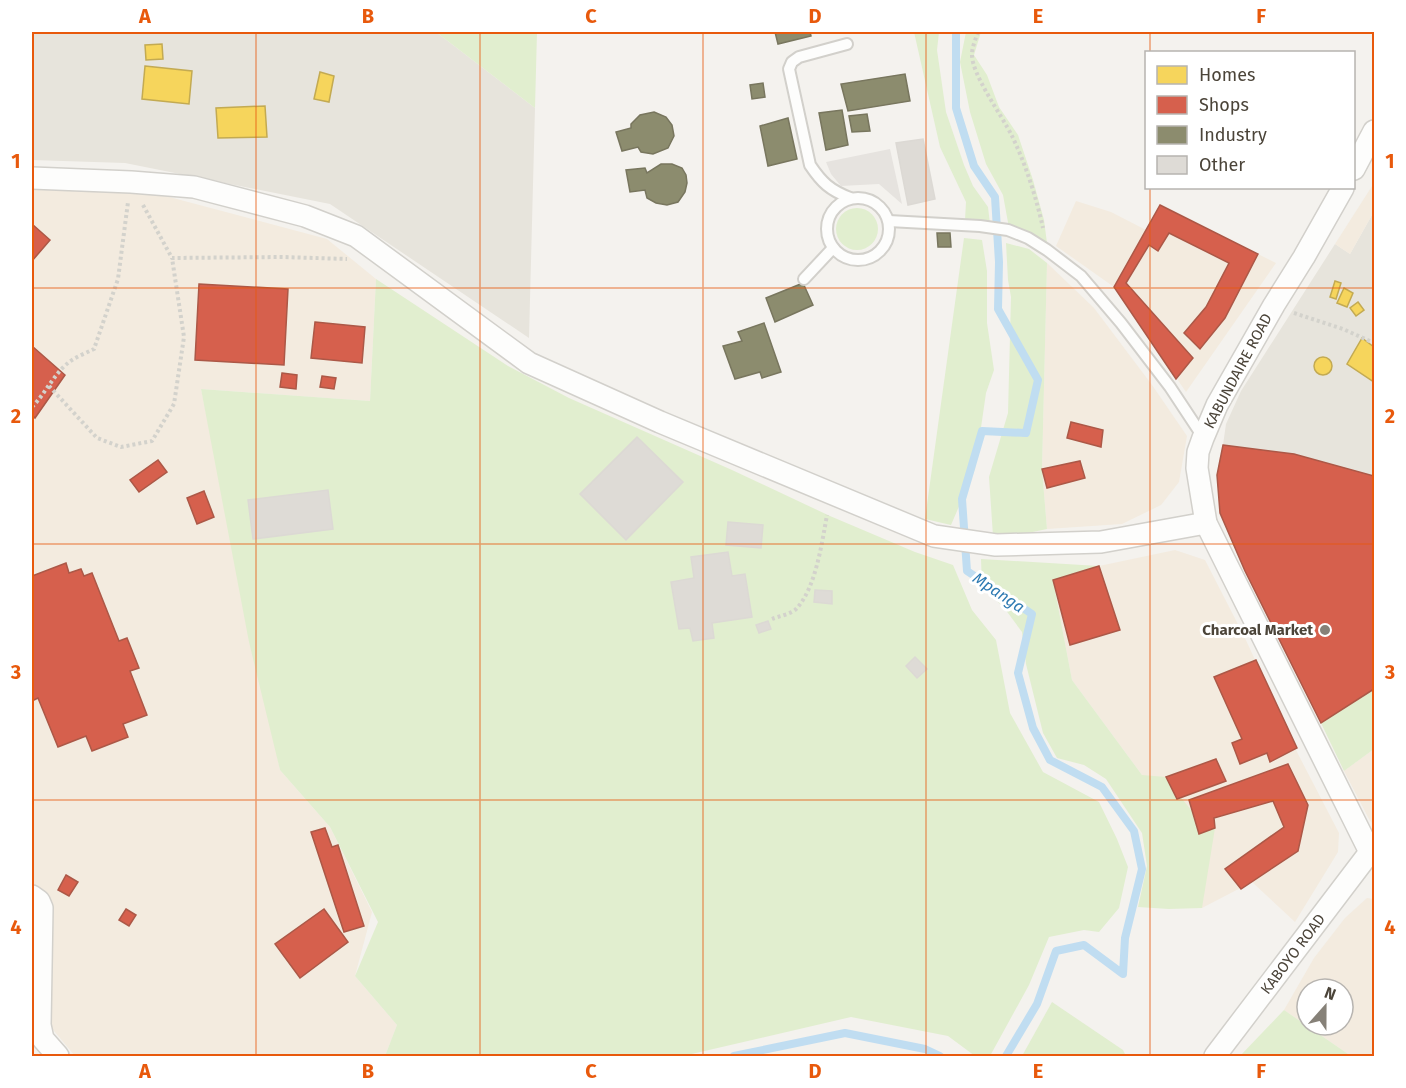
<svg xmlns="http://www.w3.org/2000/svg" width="1406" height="1088" font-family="'Fira Sans',sans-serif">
<rect width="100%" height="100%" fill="#f4f2ee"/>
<!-- residential -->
<g fill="#e7e4dc">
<path d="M32,32H436L535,108L529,338L330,204L125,163L32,160Z"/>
<path d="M1374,213V476L1294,454L1223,445L1226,424L1241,391L1335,244L1350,254L1372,215Z"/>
</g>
<!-- commercial -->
<g fill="#f3ebdf" fill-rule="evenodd">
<path d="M1374,183V213L1372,215L1350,254L1335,244Z"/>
<path d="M32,189L158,194L327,239L376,279L370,401L201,389L280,770L330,827L372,912L355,976L397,1025L385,1056H75L49,1025L32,888Z"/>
<path d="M1076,201L1111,212L1146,230L1160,205L1276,263L1186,392L1114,287L1056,246Z"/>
<path d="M1047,263L1094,308L1152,385L1187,436L1179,482L1161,505L1122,524L1047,529L1042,469Z"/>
<path d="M1175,550L1205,560L1245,638L1298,754L1339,833L1338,852L1295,922L1252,882L1202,908L1199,834L1142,775L1072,680L1053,580L1099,566Z"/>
<path d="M1374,749V826L1369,819L1344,771Z"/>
<path d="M1367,898L1374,899V1056H1351L1284,1010L1314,958L1345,918ZM1307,989H1343V1025H1307Z"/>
</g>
<!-- green -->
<g fill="#e1eecf">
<path d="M436,32H537L535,108Z"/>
<path d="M914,32H939L937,50L946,112L964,165L973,186L988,207L990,224L965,220L966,202L940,147Z"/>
<path d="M966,32H981L974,55L987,75L999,107L1018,135L1033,180L1044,220L1047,243L1009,228L1003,195L986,164L970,112L960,62Z"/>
<circle cx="857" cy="229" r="21"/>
<path d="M964,238L982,240L987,271V323L994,370L986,393L975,469L951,525L925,519Z"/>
<path d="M1006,243L1029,249L1047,263L1042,469L1047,529L1028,533L993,536L989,477L1008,413L1011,297L1008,280Z"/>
<path d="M376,279L508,366L569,398L732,470L830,516L915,552L953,565L972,610L996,640L1010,713L1043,772L1099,802L1117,839L1128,867L1119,908L1099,932L1084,930L1049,937L1029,985L990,1056H975L948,1036L851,1017L683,1056H385L397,1025L355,976L378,922L330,827L280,770L249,642L201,389L370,401Z"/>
<path d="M981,559L1099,566L1053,580L1072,680L1142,775L1166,777L1183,800L1192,811L1215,828L1202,908L1169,909L1138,907L1147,866L1142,833L1106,779L1084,765L1057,758L1043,733L1026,664L1022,632L1005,609L982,586Z"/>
<path d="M1374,689V749L1344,771L1321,723Z"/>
<path d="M1052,1002L1123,1050L1126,1056H1022Z"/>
<path d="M1284,1010L1351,1056H1240Z"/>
</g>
<!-- parking -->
<path fill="#e6e3df" d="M890,149L902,204L879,184L841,186L831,174L826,162Z"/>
<!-- homes -->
<g fill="#f6d55c" stroke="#c3aa52" stroke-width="1.5">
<path d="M162,44L163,59L146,60L145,45Z"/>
<path d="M145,66L192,71L189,104L142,99Z"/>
<path d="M320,72L334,76L329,102L314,99Z"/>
<path d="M265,106L267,137L218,138L216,108Z"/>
<path d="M1335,281L1341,283L1336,299L1330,297Z"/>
<path d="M1344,288L1353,293L1347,307L1337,303Z"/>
<path d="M1358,302L1364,310L1356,316L1350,308Z"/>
<path d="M1362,338L1374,347V382L1347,364Z"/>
<circle cx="1323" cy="366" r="9"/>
</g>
<!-- shops -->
<g fill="#d6604d" stroke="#ac5847" stroke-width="1.5">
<path d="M1160,205L1258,254L1225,318L1200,349L1184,333L1206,307L1229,263L1169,233L1158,251L1149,245L1126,283L1193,358L1176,379L1114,287Z"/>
<path d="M32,224L50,240L32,261Z"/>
<path d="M199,284L288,289L284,365L195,360Z"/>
<path d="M315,322L365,327L362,363L311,358Z"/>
<path d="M32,346L65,375L35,418L32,415Z"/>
<path d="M282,373L297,375L296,389L280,387Z"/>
<path d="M322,376L336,378L334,389L320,387Z"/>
<path d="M1071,422L1103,430L1101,447L1067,438Z"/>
<path d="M1223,445L1294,454L1374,476V689L1321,723L1245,571L1220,513L1217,475Z"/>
<path d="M158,460L167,472L139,492L130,480Z"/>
<path d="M1080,461L1085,478L1047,488L1042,469Z"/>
<path d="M204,491L214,517L197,524L187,498Z"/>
<path d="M66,563L69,573L81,569L84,576L92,573L119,641L127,638L139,668L130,671L147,715L123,724L128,737L92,751L86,736L58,747L38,698L32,701V576Z"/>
<path d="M1099,566L1120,630L1070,645L1053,580Z"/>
<path d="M1256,660L1297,748L1270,762L1267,753L1240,764L1232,743L1242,739L1214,677Z"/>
<path d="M1216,759L1226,781L1177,799L1166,777Z"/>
<path d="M1288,764L1308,805L1298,851L1241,889L1225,869L1284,827L1273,801L1214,818L1215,828L1199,834L1189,800Z"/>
<path d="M325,828L332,847L338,845L364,926L344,932L311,832Z"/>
<path d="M66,875L78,882L69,896L58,890Z"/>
<path d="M126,909L136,915L129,926L119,920Z"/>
<path d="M324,909L348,942L300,978L275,944Z"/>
</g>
<!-- industry -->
<g fill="#8c8c6e" stroke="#78765e" stroke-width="1.5">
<path d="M775,32H810L811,36L778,44Z"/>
<path d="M905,74L910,101L848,111L841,84Z"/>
<path d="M763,83L765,97L752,99L750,85Z"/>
<path d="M842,110L848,145L826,150L819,113Z"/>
<path d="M654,112L666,117L672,125L674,136L668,148L653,154L641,152L638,147L622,151L616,132L631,128V124L640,115Z"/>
<path d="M867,114L870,131L852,132L849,116Z"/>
<path d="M788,118L797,159L768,166L760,126Z"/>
<path d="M661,164H672L682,168L686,175L687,183L685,192L678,202L667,205L656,203L647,198L645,190L630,192L626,170L645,168L647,173Z"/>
<path d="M937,233H950L951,247H938Z"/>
<path d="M803,283L813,305L775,322L766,298Z"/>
<path d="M764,323L781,372L762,378L760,372L735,379L723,346L742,341L738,332Z"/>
</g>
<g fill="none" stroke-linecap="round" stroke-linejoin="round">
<!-- stream -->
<g stroke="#c0ddf1" stroke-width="8">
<path d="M956,32V108L974,166L995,197L999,262L998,309L1038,380L1026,433L982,431L962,499L967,571L1032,614L1018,673L1033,728L1050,760L1102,787L1134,831L1142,869L1125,938L1123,974L1084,945L1056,951L1037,1004L1006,1056"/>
<path d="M734,1056L845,1033L925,1049L940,1056"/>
</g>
</g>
<!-- building -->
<g fill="#dedbd6" stroke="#dcd9d4" stroke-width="1.5">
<path d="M923,139L935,199L908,205L896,143Z"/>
<path d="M637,437L683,482L626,540L580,494Z"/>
<path d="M328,490L333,529L253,539L248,500Z"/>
<path d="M728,522L763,525L761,548L726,545Z"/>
<path d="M728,552L732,576L745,574L752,617L712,623L714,638L693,641L690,628L679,629L671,582L694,578L691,557Z"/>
<path d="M815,590L832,591V604L814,602Z"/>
<path d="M768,621L771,629L759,633L756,625Z"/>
<path d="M915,657L927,669L917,678L906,666Z"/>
</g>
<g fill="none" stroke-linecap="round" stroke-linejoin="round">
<!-- service casing -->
<g stroke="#d2d0cb" stroke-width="14">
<g id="service">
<path d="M847,44L799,57L792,62L789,69L810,165C822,183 830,190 850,198"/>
<circle cx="858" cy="229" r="31"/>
<path d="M889,221L980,226L1008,230L1028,238L1047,250L1081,276L1121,323L1170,387L1203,437"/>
<path d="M804,279L833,248"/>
</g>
</g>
<!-- minor casing -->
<g stroke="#d2d0cb" stroke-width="24">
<g id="minor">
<path d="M1354,169L1374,131"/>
<path d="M32,178L131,182L194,187L305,216L356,236L529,363L660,422L934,536L996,545L1101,542L1206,523"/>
<path d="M1343,188L1304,257L1274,305L1217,405L1203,438L1198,452L1197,468L1206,523L1370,852L1374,856"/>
<path d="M32,896L39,901L42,908L40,1025L43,1039L58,1056"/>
<path d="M1215,1056L1370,852"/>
</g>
</g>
<!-- path -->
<g stroke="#d3d2cc" stroke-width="4" stroke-dasharray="3 3" stroke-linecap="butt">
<path d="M978,32C976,38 972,47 972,54C971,74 1003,117 1012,136C1026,165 1036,197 1043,228"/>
<path d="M143,205L172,258L282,257L347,259"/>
<path d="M1294,313L1343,329L1374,343"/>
<path d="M49,386L97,438L121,447L152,441L174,404L184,337L172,258"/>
<path d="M32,407C45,394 54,374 68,363C75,357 86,353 94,349L118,279L128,202"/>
<path d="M772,619C779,616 792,614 797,608C816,587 822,542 827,515"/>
</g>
<!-- service -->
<use href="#service" stroke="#fdfdfc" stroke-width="10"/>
<!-- minor -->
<use href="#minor" stroke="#fdfdfc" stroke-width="21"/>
</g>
<!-- grid -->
<path fill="none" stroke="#e8590c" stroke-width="1.5" stroke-opacity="0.55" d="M256,32V1056M480,32V1056M703,32V1056M926,32V1056M1150,32V52M1150,188V1056M32,288H1374M32,544H1374M32,800H1374"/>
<!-- markers -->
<circle fill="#868178" stroke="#fff" stroke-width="2" cx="1325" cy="630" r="6"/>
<g text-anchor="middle" stroke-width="6" stroke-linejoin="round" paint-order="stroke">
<!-- street labels -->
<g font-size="15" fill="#4b4439" stroke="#fff">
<text transform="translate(1238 371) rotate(-62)" y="5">KABUNDAIRE ROAD</text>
<text transform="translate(1293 954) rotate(-53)" y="5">KABOYO ROAD</text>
</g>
<!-- poi labels -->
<g font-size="15" font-weight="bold" fill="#4b4439" stroke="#fff" text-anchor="end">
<text x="1313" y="635">Charcoal Market</text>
</g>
<!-- water labels -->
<g font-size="16" font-style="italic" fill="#2e7ab2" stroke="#fff">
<text transform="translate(999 592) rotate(34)" y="6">Mpanga</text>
</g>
</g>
<!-- border -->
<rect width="1406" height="1088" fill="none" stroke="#ffffff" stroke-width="66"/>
<!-- legend -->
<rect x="1145" y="51" width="210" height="138" fill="#ffffff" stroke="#b7b4b0" stroke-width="1.5"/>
<rect x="1157" y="66" width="30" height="18" fill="#f6d55c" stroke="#b7b4b0" stroke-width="1.5"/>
<text x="1199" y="81" font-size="18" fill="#4b4439">Homes</text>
<rect x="1157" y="96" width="30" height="18" fill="#d6604d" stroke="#b7b4b0" stroke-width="1.5"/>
<text x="1199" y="111" font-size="18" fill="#4b4439">Shops</text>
<rect x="1157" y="126" width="30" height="18" fill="#8c8c6e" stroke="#b7b4b0" stroke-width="1.5"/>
<text x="1199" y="141" font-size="18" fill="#4b4439">Industry</text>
<rect x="1157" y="156" width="30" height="18" fill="#dedbd6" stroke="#b7b4b0" stroke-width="1.5"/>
<text x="1199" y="171" font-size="18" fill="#4b4439">Other</text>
<!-- north arrow -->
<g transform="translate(1325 1007) rotate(21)"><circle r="28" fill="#ffffff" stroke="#b7b4b0" stroke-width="1.5"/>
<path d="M0-4.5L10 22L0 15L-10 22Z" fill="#868178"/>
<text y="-9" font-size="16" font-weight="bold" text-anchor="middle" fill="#4b4439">N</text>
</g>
<rect x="33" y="33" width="1340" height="1022" fill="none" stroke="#e8590c" stroke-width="2"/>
<g font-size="20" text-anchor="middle" font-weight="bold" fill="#e8590c">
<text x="145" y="23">A</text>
<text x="368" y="23">B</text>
<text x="591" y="23">C</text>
<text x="815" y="23">D</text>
<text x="1038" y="23">E</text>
<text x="1261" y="23">F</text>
<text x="16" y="168">1</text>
<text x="1390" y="168">1</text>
<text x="16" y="423">2</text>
<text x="1390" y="423">2</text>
<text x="16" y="679">3</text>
<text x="1390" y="679">3</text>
<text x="16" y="934">4</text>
<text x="1390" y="934">4</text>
<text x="145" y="1078">A</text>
<text x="368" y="1078">B</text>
<text x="591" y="1078">C</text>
<text x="815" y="1078">D</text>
<text x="1038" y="1078">E</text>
<text x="1261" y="1078">F</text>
</g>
</svg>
